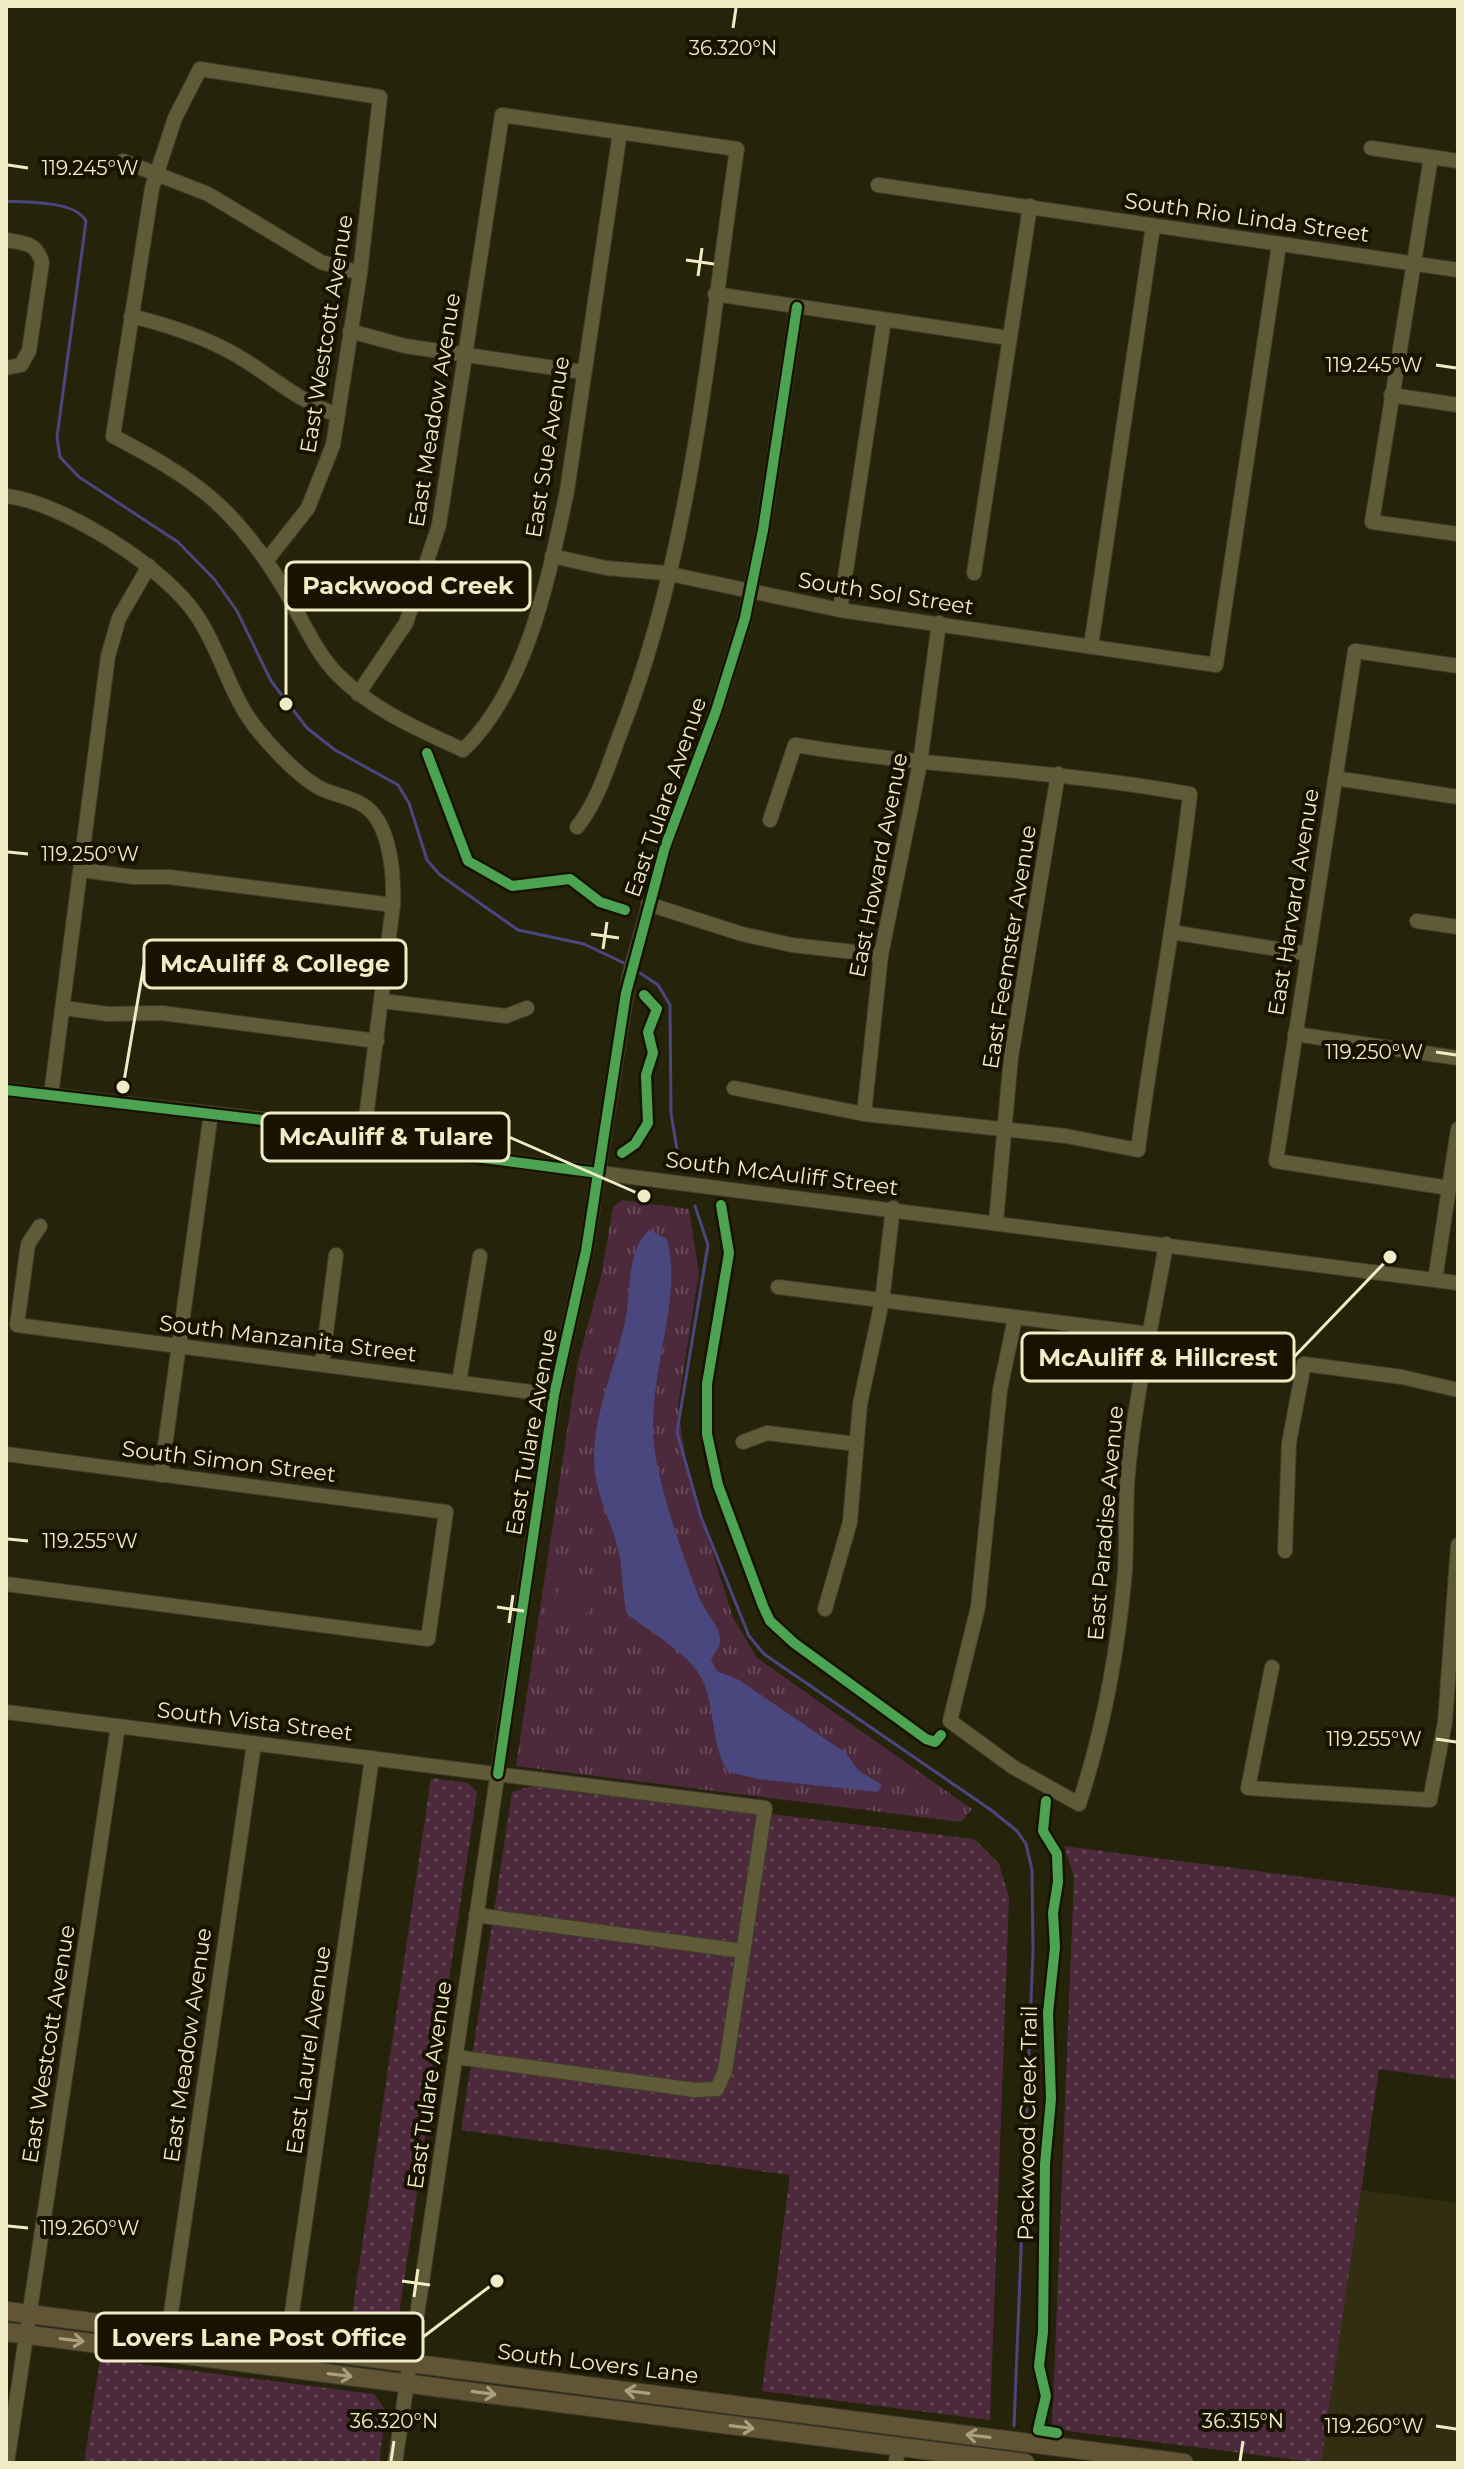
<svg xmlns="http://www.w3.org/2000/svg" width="1464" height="2469" font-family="Montserrat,sans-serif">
<defs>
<pattern id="grass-dots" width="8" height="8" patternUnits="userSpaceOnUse" patternTransform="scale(2)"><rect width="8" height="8" fill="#4c2a3c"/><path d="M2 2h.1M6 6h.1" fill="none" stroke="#664957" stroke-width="1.8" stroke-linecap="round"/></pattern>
<pattern id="park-tufts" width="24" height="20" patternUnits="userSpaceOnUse" patternTransform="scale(2)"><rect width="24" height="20" fill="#4c2a3c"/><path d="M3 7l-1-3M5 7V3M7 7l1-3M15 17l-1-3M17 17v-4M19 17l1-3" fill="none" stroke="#664957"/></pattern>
</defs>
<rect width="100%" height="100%" fill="#26230b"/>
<!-- built -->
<path fill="#322e12" d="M1361,2190L1458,2203V2463H1321Z"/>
<!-- grass -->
<g fill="url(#grass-dots)">
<path d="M431,1778L468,1783L477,1792L396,2334L379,2345L348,2341Z"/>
<path d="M536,1785L974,1839L999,1864L1009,1897L990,2420L762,2391L790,2175L461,2130L512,1792Z"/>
<path d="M1064,1846L1458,1897V2080L1379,2069L1321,2463L1052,2429L1074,1877Z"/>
<path d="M100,2359L374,2394L386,2411L379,2463H84Z"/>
</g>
<!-- park -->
<path fill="url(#park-tufts)" d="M622,1200L689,1209L699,1273L678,1406L687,1471L733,1618L757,1658L972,1809L961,1822L516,1766L577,1366L601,1276L613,1207Z"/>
<!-- garden -->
<path fill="#4c2a3c" d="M568,1569L576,1570L585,1587L581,1592L590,1611L565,1623L553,1598L558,1593L559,1577Z"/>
<!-- water -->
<path fill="#49477e" d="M649,1230L667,1239C685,1306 640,1386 657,1464C667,1510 682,1555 700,1599C705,1612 722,1628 720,1643C719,1648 713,1655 711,1660L717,1671L739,1680L846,1753L858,1770L882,1785L878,1792L758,1779L728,1772C712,1747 715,1714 705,1686C695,1656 651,1633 627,1614C622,1594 623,1573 619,1553C612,1521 594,1493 594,1459C594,1412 615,1367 625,1322C632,1291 625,1254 649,1230Z"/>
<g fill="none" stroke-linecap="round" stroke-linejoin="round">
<!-- stream -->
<g stroke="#49477e" stroke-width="3">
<path d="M6,201C28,203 74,200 86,221L57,437L60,457L79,477L178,542L215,580L237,611L271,681L307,728L335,750L398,785L409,803L427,860L440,875L518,930L584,944L628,965"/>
<path d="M634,969L658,985L670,1005L671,1113L679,1162"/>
<path d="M695,1206L708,1245L677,1432L701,1517L749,1636L764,1654L991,1810L1017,1831L1026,1844L1032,1870L1033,1951L1014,2426"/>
</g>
<!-- minor casing -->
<g stroke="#413d2b" stroke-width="16">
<g id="minor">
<path d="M1371,148L1458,161"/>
<path d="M1431,157L1372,522L1458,534"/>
<path d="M123,161L208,194L321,262L360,273"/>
<path d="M878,185L1458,270"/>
<path d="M6,240C25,243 37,243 42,263L29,351L21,365L6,368"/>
<path d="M715,294L1009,338"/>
<path d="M131,316C168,325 203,336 236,355C273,377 295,399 337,415"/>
<path d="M350,331L405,346L582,372"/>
<path d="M1391,395L1458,405"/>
<path d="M6,496C62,502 166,568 197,616C222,653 230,698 260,733C276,752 296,774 318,787C332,795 349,796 363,805C391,822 394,876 393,905L364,1134"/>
<path d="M552,556L606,568L665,573L840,610L1216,665L1279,245"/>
<path d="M267,560L308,508L333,445L360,273L380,97L200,69L175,118L152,188L113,436C195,479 234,506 283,587C300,615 315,652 338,675C374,711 418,729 463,750C528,688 549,575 567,491L620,132"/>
<path d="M974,573L1030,206"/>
<path d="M840,610L884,320"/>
<path d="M1091,646L1153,226"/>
<path d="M358,694L406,623L439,525L502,115L737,149C708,344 693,549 620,734C608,766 598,801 577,827"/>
<path d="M1335,778L1458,797"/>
<path d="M81,870L134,877H169L393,905"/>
<path d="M648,904L742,934L792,945L881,955"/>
<path d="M1417,921L1458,927"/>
<path d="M1171,932L1308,954"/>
<path d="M382,1001L506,1016L527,1008"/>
<path d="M63,1008L108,1014L162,1013L377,1041"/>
<path d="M1295,1034L1458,1058"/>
<path d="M734,1088L864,1114L1066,1136L1138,1150C1153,1031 1177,913 1190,794C1059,770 926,767 795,745L770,820"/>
<path d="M6,1090L304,1124L515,1162L1458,1283"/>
<path d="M51,1095L108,656L119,618L149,566"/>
<path d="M864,1114L881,955L920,763L939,623"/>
<path d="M1449,1188L1276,1161L1355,651L1458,666"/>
<path d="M996,1222L1011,1057L1058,774"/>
<path d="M40,1226L28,1244L17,1325L554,1395"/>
<path d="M1435,1280L1458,1129"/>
<path d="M778,1287L1150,1334"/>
<path d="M1015,1318L1000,1390L978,1607L950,1721L1013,1767L1079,1804C1104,1728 1118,1650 1125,1571C1127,1538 1125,1505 1128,1473C1135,1396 1153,1320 1166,1244"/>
<path d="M322,1364L336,1255"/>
<path d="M459,1382L480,1256"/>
<path d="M743,1442L767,1433L856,1444"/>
<path d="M6,1454L446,1512L428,1639L6,1584"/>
<path d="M161,1475L211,1113"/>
<path d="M1285,1551L1289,1443L1304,1364L1402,1377L1458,1390"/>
<path d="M825,1609L850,1522L860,1404L882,1301L893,1208"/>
<path d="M1272,1667L1248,1788L1430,1800L1445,1722L1458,1545"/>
<path d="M6,1712L765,1808L725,2071L717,2089L695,2090L456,2057"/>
<path d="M476,1915L743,1951"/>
<path d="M167,2340L254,1744"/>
<path d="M287,2347L372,1758"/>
<path d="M7,2463L118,1726"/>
<path d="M395,2463L554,1395L586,1251L629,977L665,847L716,711L745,618L763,530L797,307"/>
<path d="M896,2463L898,2447"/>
</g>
</g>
<!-- major casing -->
<g stroke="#413d2b" stroke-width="20">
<g id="major">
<path d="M6,2311L1184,2463"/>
<path d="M6,2332L1025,2463"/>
</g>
</g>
<!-- minor -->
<use href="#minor" stroke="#5f5b38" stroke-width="14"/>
<!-- major -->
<use href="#major" stroke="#615536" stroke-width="18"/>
<!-- cycleway casing -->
<g stroke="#171300" stroke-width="15">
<g id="cycleway">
<path d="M427,753L468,861L512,886L570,879L600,902L625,910"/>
<path d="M6,1090L330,1128L461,1155L598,1173"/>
<path d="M622,1153L635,1144L648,1123L646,1075L653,1053L648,1032L657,1009L644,995"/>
<path d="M721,1205L729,1253L707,1384V1434L718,1485L763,1606L770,1621L794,1643L926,1739L935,1742L941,1735"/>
<path d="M498,1774L554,1395L586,1251L626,993L665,847L716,711L745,618L763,530L797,307"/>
<path d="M1046,1801L1043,1831L1057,1854L1058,1882L1053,1913L1055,1947L1048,2013L1051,2099L1045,2164L1043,2332L1039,2366L1046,2396L1038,2430L1057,2433"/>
</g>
</g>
<!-- cycleway -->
<use href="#cycleway" stroke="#4ca352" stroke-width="10"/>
</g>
<!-- one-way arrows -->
<defs><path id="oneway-shaft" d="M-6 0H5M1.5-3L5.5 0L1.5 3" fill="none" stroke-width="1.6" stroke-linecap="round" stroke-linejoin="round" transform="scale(2)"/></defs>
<g stroke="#a8a07e">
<use href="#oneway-shaft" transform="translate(72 2340) rotate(7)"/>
<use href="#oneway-shaft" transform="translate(340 2375) rotate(7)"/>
<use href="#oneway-shaft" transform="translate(637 2392) rotate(-173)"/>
<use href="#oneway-shaft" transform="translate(484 2393) rotate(8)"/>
<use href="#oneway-shaft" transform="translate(742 2427) rotate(7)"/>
<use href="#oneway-shaft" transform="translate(978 2436) rotate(-173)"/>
</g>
<!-- ticks -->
<path fill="none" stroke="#f0ecc5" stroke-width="3" d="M733,28L736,8M8,165L28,168M686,260L714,264M698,276L702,248M1436,365L1456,368M8,852L28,854M591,934L619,938M603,949L607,922M1436,1052L1456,1055M8,1539L28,1541M497,1607L524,1611M509,1623L513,1595M1436,1739L1456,1742M8,2226L28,2228M402,2281L430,2285M414,2297L418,2269M1436,2426L1456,2429M391,2461L394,2441M1240,2461L1243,2441"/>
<g text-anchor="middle" stroke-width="8" stroke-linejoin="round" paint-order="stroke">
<!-- street labels -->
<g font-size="22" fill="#f0ecc5" stroke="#171300">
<text transform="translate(1247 217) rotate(8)" y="8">South Rio Linda Street</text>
<text transform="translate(326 334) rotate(-81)" y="8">East Westcott Avenue</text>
<text transform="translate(434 410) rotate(-81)" y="8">East Meadow Avenue</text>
<text transform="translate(547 447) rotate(-81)" y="8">East Sue Avenue</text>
<text transform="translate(886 593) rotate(9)" y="8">South Sol Street</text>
<text transform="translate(665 797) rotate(-71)" y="8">East Tulare Avenue</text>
<text transform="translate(878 865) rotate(-79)" y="8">East Howard Avenue</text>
<text transform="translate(1293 902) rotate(-81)" y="8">East Harvard Avenue</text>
<text transform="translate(1009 947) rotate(-81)" y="8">East Feemster Avenue</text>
<text transform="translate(782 1173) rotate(7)" y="8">South McAuliff Street</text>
<text transform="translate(288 1338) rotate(7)" y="8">South Manzanita Street</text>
<text transform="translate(531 1432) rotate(-80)" y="8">East Tulare Avenue</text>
<text transform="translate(229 1461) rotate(7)" y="8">South Simon Street</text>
<text transform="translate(1105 1523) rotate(-85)" y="8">East Paradise Avenue</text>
<text transform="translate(255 1721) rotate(7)" y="8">South Vista Street</text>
<text transform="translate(48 2044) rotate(-81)" y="8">East Westcott Avenue</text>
<text transform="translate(187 2045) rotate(-82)" y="8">East Meadow Avenue</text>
<text transform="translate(308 2050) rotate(-82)" y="8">East Laurel Avenue</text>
<text transform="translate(429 2085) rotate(-82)" y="8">East Tulare Avenue</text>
<text transform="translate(1027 2123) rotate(-89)" y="8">Packwood Creek Trail</text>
<text transform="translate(598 2363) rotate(7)" y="8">South Lovers Lane</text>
</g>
</g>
<g font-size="20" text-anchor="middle" fill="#f0ecc5" stroke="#171300" stroke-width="8" stroke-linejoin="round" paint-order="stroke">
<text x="733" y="55">36.320°N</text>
<text x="90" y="175">119.245°W</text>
<text x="1374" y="372">119.245°W</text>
<text x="90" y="861">119.250°W</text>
<text x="1374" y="1059">119.250°W</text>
<text x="90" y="1548">119.255°W</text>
<text x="1374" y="1746">119.255°W</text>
<text x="90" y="2235">119.260°W</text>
<text x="394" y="2428">36.320°N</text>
<text x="1243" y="2428">36.315°N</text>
<text x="1374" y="2433">119.260°W</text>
</g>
<!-- callouts -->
<path fill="none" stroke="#f0ecc5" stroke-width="3" d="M286 704L286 586M123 1087L144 964M644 1196L509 1137M1390 1257L1294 1357M497 2281L423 2337"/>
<g fill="#f0ecc5" stroke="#171300" stroke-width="3">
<circle cx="286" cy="704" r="8"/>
<circle cx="123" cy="1087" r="8"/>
<circle cx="644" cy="1196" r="8"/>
<circle cx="1390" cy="1257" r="8"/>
<circle cx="497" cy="2281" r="8"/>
</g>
<g fill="#171300" stroke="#f0ecc5" stroke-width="3">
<rect x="286" y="562" width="244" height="48" rx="8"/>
<rect x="144" y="940" width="262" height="48" rx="8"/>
<rect x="262" y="1113" width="247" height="48" rx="8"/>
<rect x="1022" y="1333" width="272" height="48" rx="8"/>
<rect x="96" y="2313" width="327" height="48" rx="8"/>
</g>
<g font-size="24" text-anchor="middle" font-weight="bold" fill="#f0ecc5">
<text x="408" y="594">Packwood Creek</text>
<text x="275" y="972">McAuliff &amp; College</text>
<text x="386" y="1145">McAuliff &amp; Tulare</text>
<text x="1158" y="1366">McAuliff &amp; Hillcrest</text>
<text x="259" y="2346">Lovers Lane Post Office</text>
</g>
<!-- border -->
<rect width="1464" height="2469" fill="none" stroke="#f0ecc5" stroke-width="16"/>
</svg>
